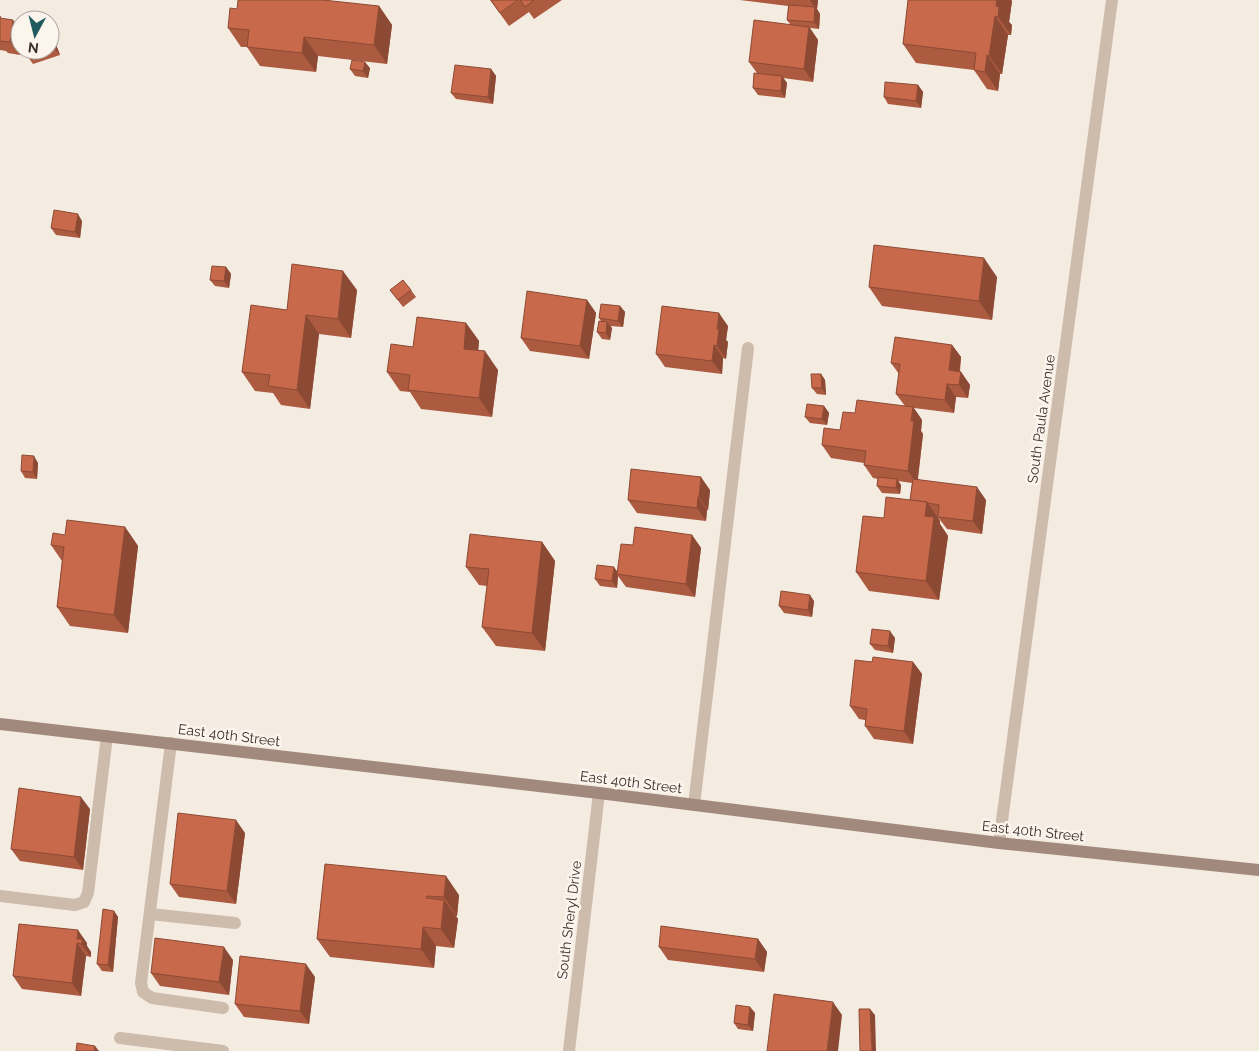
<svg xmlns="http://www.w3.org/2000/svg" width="1259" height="1051" font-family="Raleway,sans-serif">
<rect width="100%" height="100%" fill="#f4ebe1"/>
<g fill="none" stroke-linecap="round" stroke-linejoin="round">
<!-- lane -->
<g stroke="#cdbbac" stroke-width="12">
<path d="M171,743L141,983L143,992L152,998L223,1008"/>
<path d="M0,896L75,905L84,902L88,893L107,736"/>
<path d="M150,914L235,923"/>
</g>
<!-- street -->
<g stroke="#cdbbac" stroke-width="12">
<path d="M694,805L748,348"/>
<path d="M999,843L1112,0"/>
<path d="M120,1038L223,1051"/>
<path d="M569,1051L599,793"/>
</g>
<!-- secondary -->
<path stroke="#a18a7d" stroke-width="12" d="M0,724L599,793L999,843L1259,870"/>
</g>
<!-- wall -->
<g fill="#ac5a40">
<path d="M490,0H562L534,19L529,12L509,26Z"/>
<path d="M740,0H818L817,9L820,14L819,29L810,28L818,40L813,82L783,78L787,83L785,98L758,95L753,88L757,73L749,62L790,24L787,20L788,6Z"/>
<path d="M908,0H1011L1012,1L1009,22L1012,25L1011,35H1008L1002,74H1000L998,91L987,89L974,70L916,63L903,44Z"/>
<path d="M379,6L392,25L387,64L318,56L316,72L260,66L247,47H241L228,28L237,9Z"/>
<path d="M0,16L2,19L20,30V55L8,53L6,51L0,50Z"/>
<path d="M51,35L55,42L60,55L33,64L28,57Z"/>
<path d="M370,68L368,78L355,76L350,69Z"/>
<path d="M491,69L496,76L493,104L456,99L451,93Z"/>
<path d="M918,85L923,92L921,108L888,104L884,97Z"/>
<path d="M82,221L80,238L56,235L51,228Z"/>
<path d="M226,267L231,274L229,288L215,286L210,280Z"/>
<path d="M997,277L992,320L882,306L869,287Z"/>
<path d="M357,290L351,338L319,334L310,409L281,405L273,393L255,391L242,372L287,310Z"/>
<path d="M390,290H411L416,297L403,307Z"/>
<path d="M587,300L596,313L589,359L530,351L521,338Z"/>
<path d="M620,306L625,312L623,327L610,326L612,328L610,340L602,339L597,332L601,321L599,318Z"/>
<path d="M466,323L479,341L478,351L498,370L492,417L421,409L410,392L400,391L387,372L413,347Z"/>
<path d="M728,326L726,340L728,342L726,359L723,358L722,374L665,367L656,354Z"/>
<path d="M952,345L961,357L960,372H961L970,385L968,398L956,397L954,413L914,408L922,420L921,431L923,434L918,479L986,500L982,534L947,529L937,516L940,521V524L948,536L939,600L869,591L856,572L884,518L910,500L912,483L898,481L901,485L900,494L882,493L877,486L878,479L873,478L864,465V463L831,458L822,445L840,430L855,413L905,406L896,394L899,374L891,363Z"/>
<path d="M821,374L825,380L826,395L817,394L812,388Z"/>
<path d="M824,406L829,413L827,425L810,423L805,417Z"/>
<path d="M38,463L37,479L25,478L21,471Z"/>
<path d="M710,490L708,510H707L706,521L637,513L628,500Z"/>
<path d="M125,527L138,546L128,633L70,626L57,607L62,561L51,545L65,535Z"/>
<path d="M692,535L701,548L695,597L626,587L618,576L617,588L600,586L595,579L617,572L633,545Z"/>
<path d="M542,542L555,561L545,651L496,646L482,627L487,586L479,585L466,567Z"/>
<path d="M814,601L812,617L784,613L779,606Z"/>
<path d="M895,638L893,653L875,650L870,644Z"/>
<path d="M872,662H913L922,674L913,744L874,739L865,726V720L859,719L850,706Z"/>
<path d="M90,809L83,870L20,861L11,849Z"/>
<path d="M245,833L236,904L179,897L170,884Z"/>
<path d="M325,864L459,895L457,916H456L458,919L454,948L436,946L434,968L330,957L317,939Z"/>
<path d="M114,911L118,917L113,972L102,971L97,964Z"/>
<path d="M19,924L87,943V946L91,952V957L86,956L81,996L22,989L13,976Z"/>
<path d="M758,939L767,952L764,972L668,960L659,947Z"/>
<path d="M233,960L229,995L160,986L151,973Z"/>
<path d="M315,977L309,1024L244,1017L235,1004Z"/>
<path d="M750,1007L755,1013L753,1031L738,1029L734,1023Z"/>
</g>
<!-- shaded-wall -->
<g fill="#8c4a34">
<path d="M810,0H818L817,9L820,14L819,29L814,22L815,8Z"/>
<path d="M997,0H1011L1012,1L1009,22L1012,25L1011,35L998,17L996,6Z"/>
<path d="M379,6L392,25L387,64L374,45Z"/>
<path d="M995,16L1008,35L1002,74L989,56Z"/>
<path d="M13,20L20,30V55L10,42Z"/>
<path d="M809,27L818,40L813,82L804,69Z"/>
<path d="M51,35L55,42L60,55L55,49Z"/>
<path d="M304,37L318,56L316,72L302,53Z"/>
<path d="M987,55L1000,74L998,91L985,72Z"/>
<path d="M365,62L370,68L368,78L363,71Z"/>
<path d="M491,69L496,76L493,104L488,97Z"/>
<path d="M782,76L787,83L785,98L781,91Z"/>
<path d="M918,85L923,92L921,108L916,101Z"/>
<path d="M78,214L82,221L80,238L75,232Z"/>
<path d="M984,258L997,277L992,320L979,301Z"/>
<path d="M226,267L231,274L229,288L224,281Z"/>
<path d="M343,271L357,290L351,338L338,319Z"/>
<path d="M587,300L596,313L589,359L580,346Z"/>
<path d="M620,306L625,312L623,327L618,321Z"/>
<path d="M719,313L728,326L726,340L728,342L726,359L717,346V329Z"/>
<path d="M306,315L319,334L310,409L297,390Z"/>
<path d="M607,322L612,328L610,340L606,333Z"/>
<path d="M466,323L479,341L477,367L464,349Z"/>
<path d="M714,345L723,358L722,374L712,361Z"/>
<path d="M952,345L961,357L958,383L949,370Z"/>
<path d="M485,351L498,370L492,417L479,398Z"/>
<path d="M961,372L970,385L968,398L959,385Z"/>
<path d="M821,374L825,380L826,395L822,388Z"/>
<path d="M947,384L956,397L954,413L945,400Z"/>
<path d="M824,406L829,413L827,425L822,419Z"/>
<path d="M913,407L922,420L921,431L923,434L917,484L908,471Z"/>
<path d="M34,456L38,463L37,479L33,472Z"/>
<path d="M701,477L710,490L708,510L699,497Z"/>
<path d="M897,479L901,485L900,494L896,488Z"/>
<path d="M977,487L986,500L982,534L973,521Z"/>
<path d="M698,497L707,510L706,521L697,508Z"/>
<path d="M927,502L940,521V524L948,536L939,600L926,581L925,516Z"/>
<path d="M125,527L138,546L128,633L114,615Z"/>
<path d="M692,535L701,548L695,597L686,584Z"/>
<path d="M542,542L555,561L545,651L532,633Z"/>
<path d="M614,567L619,574H617L618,576L617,588L612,581Z"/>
<path d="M810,595L814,601L812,617L808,610Z"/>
<path d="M890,631L895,638L893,653L888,646Z"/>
<path d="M913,662L922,674L913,744L904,731Z"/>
<path d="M81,797L90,809L83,870L74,857Z"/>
<path d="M236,820L245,833L236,904L227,891Z"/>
<path d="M446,876L459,895L457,916L444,897Z"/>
<path d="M444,900L458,919L454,948L441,929Z"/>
<path d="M114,911L118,917L113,972L108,965Z"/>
<path d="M423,927L436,946L434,968L421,949Z"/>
<path d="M78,930L87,943V946L91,952V957L77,939Z"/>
<path d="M758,939L767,952L764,972L755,959Z"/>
<path d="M77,943L86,956L81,996L72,983Z"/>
<path d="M224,947L233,960L229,995L219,982Z"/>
<path d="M306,964L315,977L309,1024L300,1011Z"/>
<path d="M833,1002L842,1015L838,1051H827Z"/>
<path d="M750,1007L755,1013L753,1031L748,1025Z"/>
<path d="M870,1009L875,1015L876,1051H872Z"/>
<path d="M95,1046L99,1051H94Z"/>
</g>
<!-- building -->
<g fill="#c8694b" stroke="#8c4a34">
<path d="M238,0H323L379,6L374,45L304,37L302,53L247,47L249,30L228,28L230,8L237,9Z"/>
<path d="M491,0H518L500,13Z"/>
<path d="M520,0H534L525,7Z"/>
<path d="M908,0H997L996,6L999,7L998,17L995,16L989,56L987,55L985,72L974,70L976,53L903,44Z"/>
<path d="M789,5L815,7L814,22L787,20Z"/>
<path d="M0,16V18L13,20L10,42L0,41Z"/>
<path d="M754,20L809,27L804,69L749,62Z"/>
<path d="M50,35H51L55,49L28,57L26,50H50Z"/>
<path d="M352,60L365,62L363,71L350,69Z"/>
<path d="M455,65L491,69L488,97L451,93Z"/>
<path d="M754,73L782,76L781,91L753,88Z"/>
<path d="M885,82L918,85L916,101L884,97Z"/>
<path d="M54,210L78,214L75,232L51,228Z"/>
<path d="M874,245L984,258L979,301L869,287Z"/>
<path d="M292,264L343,271L338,319L306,315L297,390L268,386L270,375L242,372L251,305L287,310Z"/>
<path d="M212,266L226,267L224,281L210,280Z"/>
<path d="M403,280L411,290L398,300L390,290Z"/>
<path d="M527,291L587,300L580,346L521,338Z"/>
<path d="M601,304L620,306L618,321L599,318Z"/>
<path d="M662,306L719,313L717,329H719L717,346L714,345L712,361L656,354Z"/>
<path d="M417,317L466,323L464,349L485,351L479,398L408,390L410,375L387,372L391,344L413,347Z"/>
<path d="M599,321L607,322L606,333L597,332Z"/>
<path d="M895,337L952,345L949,370L961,372L959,385L947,384L945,400L896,394L900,364L891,363Z"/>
<path d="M811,374H821L822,388H812Z"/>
<path d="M857,400L913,407L911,421H914L908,471L864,465L866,451L822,445L824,428L840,430L843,412L855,413Z"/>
<path d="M807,404L824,406L822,419L805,417Z"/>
<path d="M22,455L34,456L33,472L21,471Z"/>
<path d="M631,469L701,477L699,497H698L697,508L628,500Z"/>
<path d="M878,477L897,479L896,488L877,486Z"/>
<path d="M913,479L977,487L973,521L938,517L939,505L928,503L927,502L910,500Z"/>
<path d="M886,497L927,502L925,516L934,517L926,581L856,572L863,516L884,518Z"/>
<path d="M67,520L125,527L114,615L57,607L64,547L51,545L53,533L65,535Z"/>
<path d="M635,527L692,535L686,584L617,574L621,544L633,545Z"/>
<path d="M470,534L542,542L532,633L482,627L489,569L466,567Z"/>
<path d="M597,565L614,567L612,581L595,579Z"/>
<path d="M781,591L810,595L808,610L779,606Z"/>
<path d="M872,629L890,631L888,646L870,644Z"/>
<path d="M873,657L913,662L904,731L865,726L867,709L850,706L855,660L872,662Z"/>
<path d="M19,788L81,797L74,857L11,849Z"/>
<path d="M178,813L236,820L227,891L170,884Z"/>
<path d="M325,864L446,876L444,897L427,896L426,898L444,900L441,929L423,927L421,949L317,939Z"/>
<path d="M103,909L114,911L108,965L97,964Z"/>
<path d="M19,924L78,930L77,939H82V944L77,943L72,983L13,976Z"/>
<path d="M661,926L758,939L755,959L659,947Z"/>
<path d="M155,938L224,947L219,982L151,973Z"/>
<path d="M240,956L306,964L300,1011L235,1004Z"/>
<path d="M774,994L833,1002L827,1051H767Z"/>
<path d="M736,1005L750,1007L748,1025L734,1023Z"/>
<path d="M859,1009H870L872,1051H860Z"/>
<path d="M77,1043L95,1046L94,1051H76Z"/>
</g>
<g text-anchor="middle" stroke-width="5" stroke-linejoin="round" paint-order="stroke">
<!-- street labels -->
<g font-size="14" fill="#3b302b" stroke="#fbf5ee">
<text transform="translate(1041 419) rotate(-82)" y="5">South Paula Avenue</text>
<text transform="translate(229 735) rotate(7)" y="5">East 40th Street</text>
<text transform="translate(631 782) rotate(7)" y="5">East 40th Street</text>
<text transform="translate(1033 831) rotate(6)" y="5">East 40th Street</text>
<text transform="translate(569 920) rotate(-83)" y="5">South Sheryl Drive</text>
</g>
</g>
<!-- north arrow -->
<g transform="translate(35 35) rotate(187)"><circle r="24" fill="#fbf5ee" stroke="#aea6a0"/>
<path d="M0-4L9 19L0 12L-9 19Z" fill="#1f5a5e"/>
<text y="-8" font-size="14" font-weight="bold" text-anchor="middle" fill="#3b302b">N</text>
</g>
</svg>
